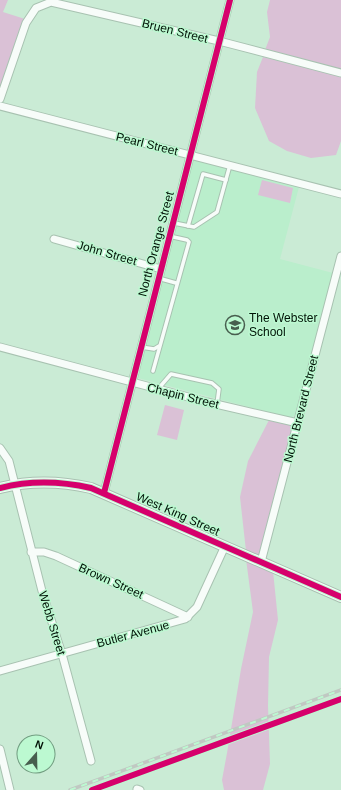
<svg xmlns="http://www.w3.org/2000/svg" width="341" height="790" font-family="Arial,sans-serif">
<rect width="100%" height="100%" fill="#caebd5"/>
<!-- built -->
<path fill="#baeecc" d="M193,160L299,187L280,259L333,273L297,413L291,418L138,378Z"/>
<!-- green -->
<g fill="#dac1d6">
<path d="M0,0H8L3,12L25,19L0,90Z"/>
<path d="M270,0H341V69L265,50L270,37L267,12Z"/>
<path d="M263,57L341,76V141L336,155L311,158L287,151L269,141L255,108L257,72Z"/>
<path d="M262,180L293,188L290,203L258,195Z"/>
<path d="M165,405L184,410L177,440L157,435Z"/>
<path d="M269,420L294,425L259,557L246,551L240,497L248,461Z"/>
<path d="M246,559L273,571L278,620L269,657L268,706L270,764L263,790H224L222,780L227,753L241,669L253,612Z"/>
</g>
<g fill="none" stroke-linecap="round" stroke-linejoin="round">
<!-- lane casing -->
<g stroke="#a8c2b1" stroke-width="5.5">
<g id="lane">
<path d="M174,223L194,227L217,212L230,165"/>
<path d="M188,226L203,174L226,180"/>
<path d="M158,278L176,283"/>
<path d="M141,347L154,349L159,346"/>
<path d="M153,371L189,242L187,240L169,236"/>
<path d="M158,389L171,374L212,383L219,389L217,404"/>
</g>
</g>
<!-- street casing -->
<g stroke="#a8c2b1" stroke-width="9">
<g id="street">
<path d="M0,99L26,23L36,8L51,2L219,41L341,73"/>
<path d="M0,106L341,194"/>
<path d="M54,239L161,269"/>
<path d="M0,347L207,402L298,423"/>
<path d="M0,448L9,461L42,591L62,654L91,761"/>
<path d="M104,493L230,0"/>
<path d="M31,552H44L56,556L188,617"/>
<path d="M261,562L341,256"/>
<path d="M0,671L185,619L197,607L225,546"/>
<path d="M0,749L10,790"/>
<path d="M137,789L140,790"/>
</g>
</g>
<!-- primary casing -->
<g stroke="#a8c2b1" stroke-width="12">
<path id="primary" d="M0,488C31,480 60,481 91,488L341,597"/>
</g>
<!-- lane -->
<use href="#lane" stroke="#f7fcf9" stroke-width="3.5"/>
<!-- street -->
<use href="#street" stroke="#f7fcf9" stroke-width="7"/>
<!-- primary -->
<use href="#primary" stroke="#f7fcf9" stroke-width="10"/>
<!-- rail casing -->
<g stroke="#c0c8c2" stroke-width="3.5">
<path id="rail" d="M70,790L341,690"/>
</g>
<!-- rail -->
<use href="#rail" stroke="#bcf9d1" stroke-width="2" stroke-dasharray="6" stroke-linecap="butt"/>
<!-- cycleway casing -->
<g stroke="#bcf9d1" stroke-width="8">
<g id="cycleway">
<path d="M0,488C31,480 60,481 91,488L341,597"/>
<path d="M104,493L230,0"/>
<path d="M92,790L341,699"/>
</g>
</g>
<!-- cycleway -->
<use href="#cycleway" stroke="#d6006c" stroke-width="6"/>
</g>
<!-- icons -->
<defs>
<g id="school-ring" transform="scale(1)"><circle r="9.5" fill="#bcf9d1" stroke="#475e4e" stroke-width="1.5"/><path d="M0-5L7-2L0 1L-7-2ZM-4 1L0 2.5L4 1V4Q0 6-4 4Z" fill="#475e4e"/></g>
</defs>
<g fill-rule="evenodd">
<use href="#school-ring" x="235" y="325"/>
</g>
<g text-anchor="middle" stroke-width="3" stroke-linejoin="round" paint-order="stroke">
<!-- street labels -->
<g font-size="12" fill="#001206" stroke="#bcf9d1">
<text transform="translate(175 31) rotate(14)" y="4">Bruen Street</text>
<text transform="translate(147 144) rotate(14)" y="4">Pearl Street</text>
<text transform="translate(156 244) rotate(-75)" y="4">North Orange Street</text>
<text transform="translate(107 253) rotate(16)" y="4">John Street</text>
<text transform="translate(183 396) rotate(14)" y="4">Chapin Street</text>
<text transform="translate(301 409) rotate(-76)" y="4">North Brevard Street</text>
<text transform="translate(178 514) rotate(24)" y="4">West King Street</text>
<text transform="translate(111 581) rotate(24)" y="4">Brown Street</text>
<text transform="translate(52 623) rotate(73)" y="4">Webb Street</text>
<text transform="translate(133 634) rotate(-15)" y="4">Butler Avenue</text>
</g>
<!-- poi labels -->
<g font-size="12" fill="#001206" stroke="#bcf9d1" text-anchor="start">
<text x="249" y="322">The Webster<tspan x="249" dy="14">School</tspan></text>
</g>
</g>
<!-- north arrow -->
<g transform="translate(36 754) rotate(20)"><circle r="19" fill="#bcf9d1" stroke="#719d80"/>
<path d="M0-3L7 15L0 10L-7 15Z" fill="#475e4e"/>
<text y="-6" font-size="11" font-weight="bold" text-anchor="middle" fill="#001206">N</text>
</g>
</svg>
